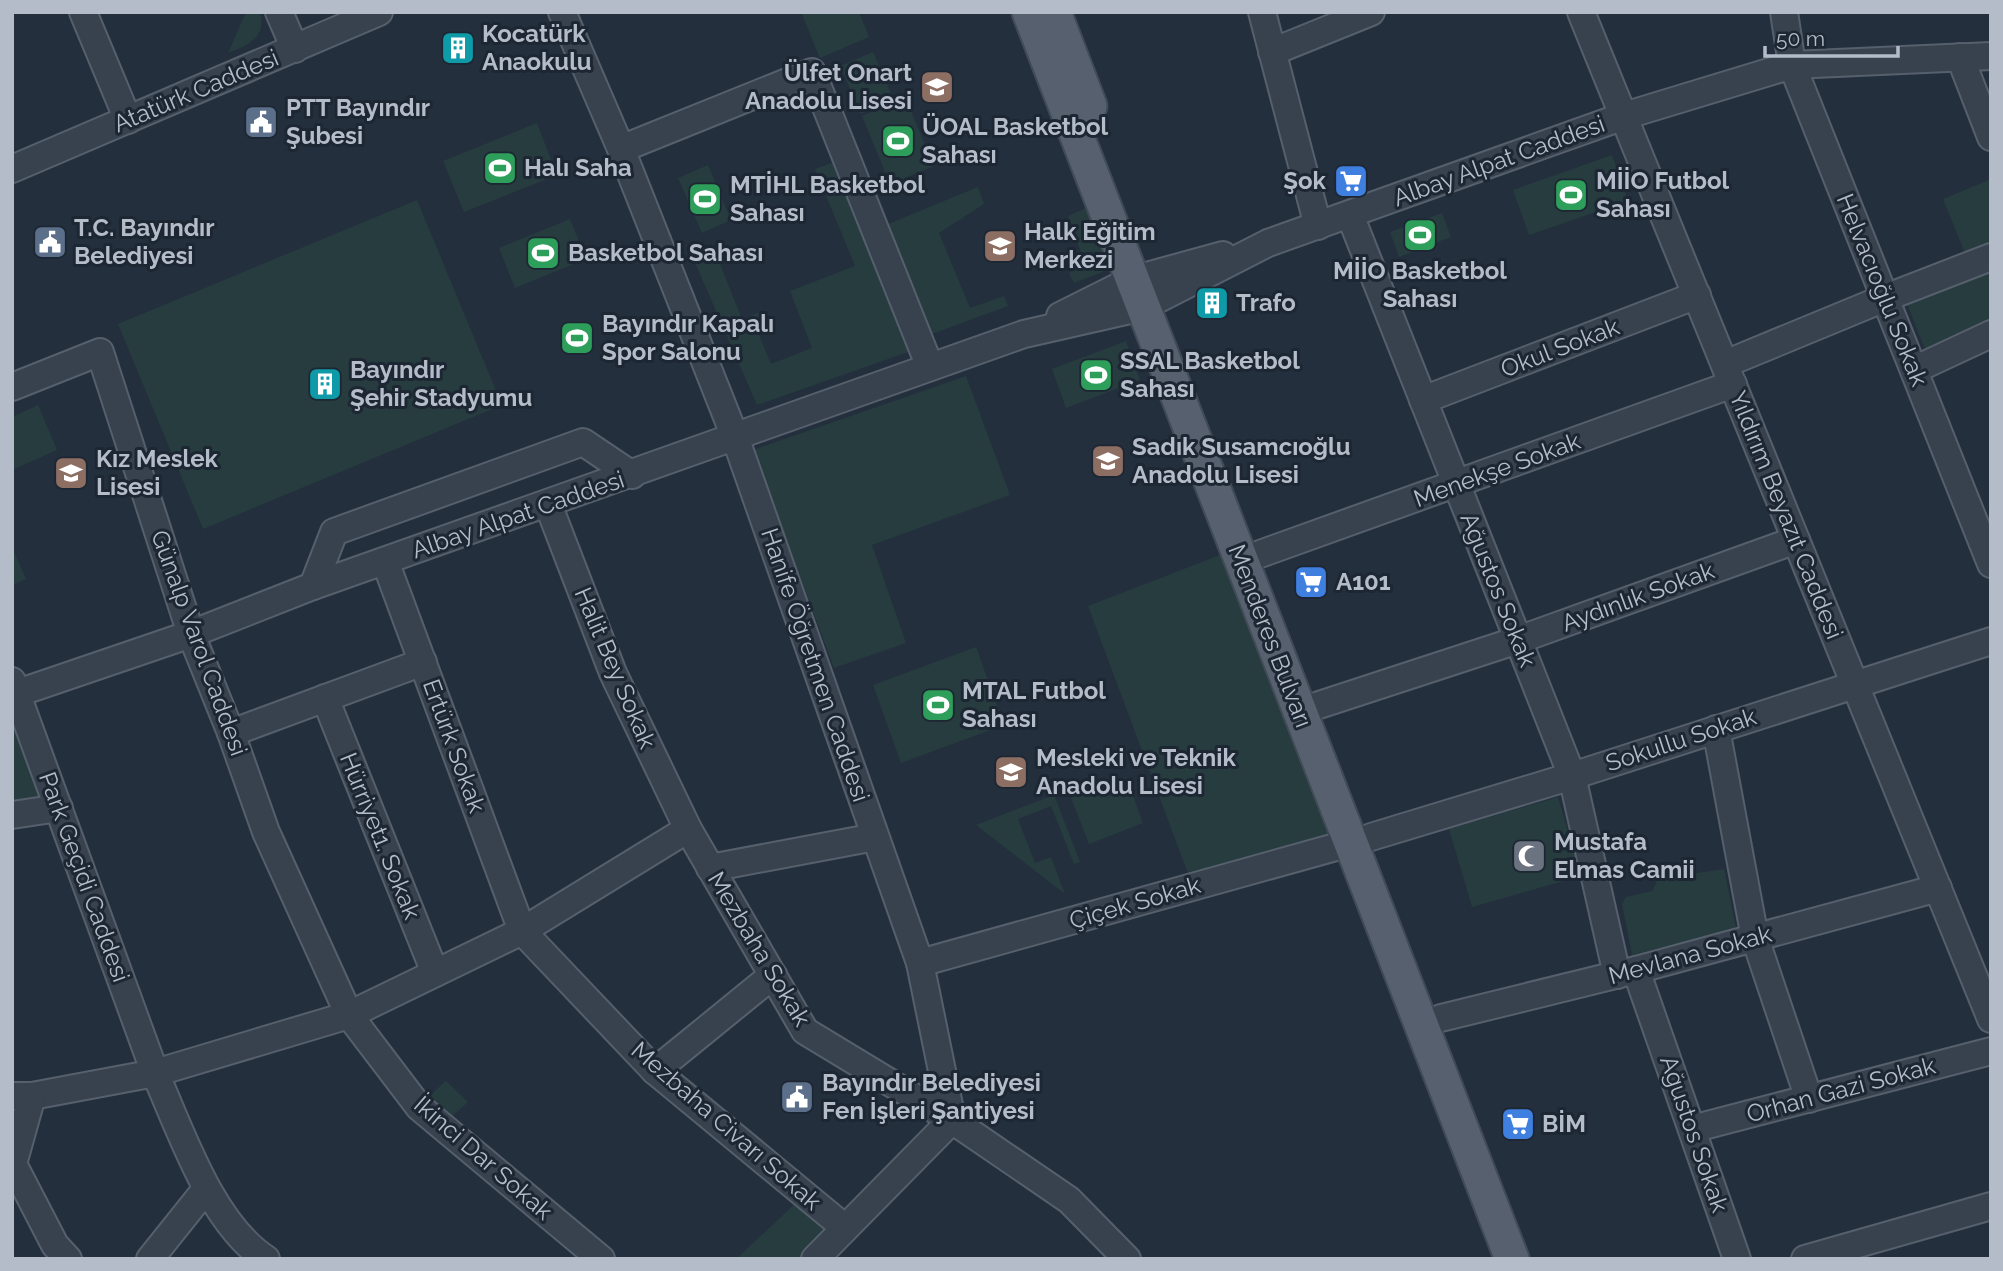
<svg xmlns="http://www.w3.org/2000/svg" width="2003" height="1271" font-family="Raleway,sans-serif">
<rect width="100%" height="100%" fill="#242f3e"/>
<!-- green -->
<g fill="#263c3f">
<path d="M246,12H260C267,38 248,45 228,53Z"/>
<path d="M801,12H859L869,37L820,58Z"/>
<path d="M873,52L894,100L861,114L840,66Z"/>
<path d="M905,97L934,166L890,184L862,116Z"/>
<path d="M537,123L557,175L464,212L443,161Z"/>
<path d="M1612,155L1628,201L1529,235L1513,190Z"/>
<path d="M837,161L911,351L757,405L693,258L714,249L742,319L760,312L762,319L754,323L771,364L812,348L790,291L855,266L815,169Z"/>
<path d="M708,165L731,220L702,233L678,178Z"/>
<path d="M1989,180L1991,243L1965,253L1943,199Z"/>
<path d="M978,187L984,204L939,233L970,308L1004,296L1008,306L932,334L888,224Z"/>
<path d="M417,200L502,405L203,529L118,324Z"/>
<path d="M1088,207L1110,269L1074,283L1069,273L1084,261L1068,216Z"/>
<path d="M1442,213L1451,237L1399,257L1390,232Z"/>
<path d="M570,219L586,259L515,288L499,248Z"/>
<path d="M1991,268V322L1926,352L1906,301Z"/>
<path d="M1126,341L1140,380L1066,408L1052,369Z"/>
<path d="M966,376L1010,495L872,545L906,643L834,668L753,450Z"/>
<path d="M38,405L57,450L12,470V417Z"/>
<path d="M12,547L26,579L12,585Z"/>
<path d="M1220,555L1328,835L1189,876L1088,606Z"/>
<path d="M976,647L1004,725L901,763L873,685Z"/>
<path d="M12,724L42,800L12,802Z"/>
<path d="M1126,777L1143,823L1089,844L1071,798Z"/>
<path d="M1054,795L1080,862L1074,864L1051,806L1018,819L1035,863L1051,857L1065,894L976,825Z"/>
<path d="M1558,797L1581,876L1472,907L1449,829Z"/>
<path d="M1724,869L1736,928L1632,955L1622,904L1626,897L1652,891L1658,879Z"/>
<path d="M446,1081L468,1102L449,1119L425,1100Z"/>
<path d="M799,1200L830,1227L798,1259H736Z"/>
</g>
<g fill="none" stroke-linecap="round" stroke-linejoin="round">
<!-- minor casing -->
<g stroke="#565f6c" stroke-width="30">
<g id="minor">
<path d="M83,12L128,120"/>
<path d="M279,12L295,49"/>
<path d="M562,12L621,149L735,437L920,963L952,1120"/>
<path d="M1262,12L1318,226"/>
<path d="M1581,12L1991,1019"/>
<path d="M1784,12L1792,65L1991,564"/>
<path d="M1272,52L1371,12"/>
<path d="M1960,57L1991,137"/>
<path d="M621,149L812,72L930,367"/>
<path d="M12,169L379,12"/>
<path d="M1350,215L1572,776L1617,975"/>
<path d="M1060,316L1132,280L1223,255"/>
<path d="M1725,364L1885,298L1991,257"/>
<path d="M1914,370L1991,334"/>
<path d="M12,387L100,352L191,634L231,733L266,832L349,1015L419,1107L601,1259"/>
<path d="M1423,400L1697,295"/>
<path d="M548,504L613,673L688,829L805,1031L952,1120L1069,1200L1127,1259"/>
<path d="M1260,554L1733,384"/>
<path d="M385,561L522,931L655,1071L845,1228"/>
<path d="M313,586L334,532L583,442L632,475"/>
<path d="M12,681L155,1073L32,1096H12"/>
<path d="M12,695L191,634L313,586L1024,334L1143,307L1268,243L1624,116L1792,65L1991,56"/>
<path d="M325,698L435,973"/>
<path d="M1319,705L1518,640L1796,540"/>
<path d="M1716,729L1755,938L1809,1099"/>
<path d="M231,733L423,662"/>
<path d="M12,815L59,808"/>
<path d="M1371,837L1572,776L1991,641"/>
<path d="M710,868L875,837"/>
<path d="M920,963L1350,843"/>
<path d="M1636,970L1737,1259"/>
<path d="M1441,1018L1636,970L1938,888"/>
<path d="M655,1071L773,975"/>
<path d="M32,1096L13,1164L55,1245L68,1259"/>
<path d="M1692,1129L1991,1051"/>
<path d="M150,1259L206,1189"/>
<path d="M266,1259C211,1223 181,1131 155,1073L349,1015L522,931L688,829"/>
<path d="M815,1259L952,1120"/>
<path d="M1805,1259L1991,1206"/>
</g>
</g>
<!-- major casing -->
<g stroke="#414a57" stroke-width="37">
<g id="major">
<path d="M1029,12L1512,1259"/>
<path d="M1054,12L1090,106"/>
</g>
</g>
<!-- minor -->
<use href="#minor" stroke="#38414e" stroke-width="26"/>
<!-- major -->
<use href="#major" stroke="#56606e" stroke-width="33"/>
</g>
<!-- icons -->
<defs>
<g id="building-square" transform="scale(1.75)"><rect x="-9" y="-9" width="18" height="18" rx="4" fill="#0f9aa8" stroke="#1d2633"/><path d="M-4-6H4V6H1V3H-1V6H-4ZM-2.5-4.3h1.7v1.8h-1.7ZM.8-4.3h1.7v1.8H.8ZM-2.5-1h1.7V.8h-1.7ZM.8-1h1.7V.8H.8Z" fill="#fff"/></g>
<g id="school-square" transform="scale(1.75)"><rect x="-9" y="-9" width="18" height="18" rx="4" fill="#8d6e63" stroke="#1d2633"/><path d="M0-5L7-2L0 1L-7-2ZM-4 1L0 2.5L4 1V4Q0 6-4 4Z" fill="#fff"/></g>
<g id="civic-square" transform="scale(1.75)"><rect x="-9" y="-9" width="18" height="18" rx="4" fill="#5c6f8a" stroke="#1d2633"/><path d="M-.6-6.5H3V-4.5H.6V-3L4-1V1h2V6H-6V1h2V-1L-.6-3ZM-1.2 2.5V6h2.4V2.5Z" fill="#fff"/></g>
<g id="stadium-square" transform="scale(1.75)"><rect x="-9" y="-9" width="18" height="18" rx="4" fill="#2e9e5b" stroke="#1d2633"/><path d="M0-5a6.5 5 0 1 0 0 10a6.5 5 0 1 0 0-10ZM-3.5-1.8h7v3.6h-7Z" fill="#fff"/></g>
<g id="supermarket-square" transform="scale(1.75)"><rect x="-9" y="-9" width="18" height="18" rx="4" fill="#3f7fe0" stroke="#1d2633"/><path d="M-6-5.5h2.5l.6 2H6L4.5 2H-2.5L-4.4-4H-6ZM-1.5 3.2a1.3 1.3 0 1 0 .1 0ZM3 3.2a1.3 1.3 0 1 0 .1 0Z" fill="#fff"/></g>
<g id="mosque-square" transform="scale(1.75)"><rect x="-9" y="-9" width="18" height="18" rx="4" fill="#6b7280" stroke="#1d2633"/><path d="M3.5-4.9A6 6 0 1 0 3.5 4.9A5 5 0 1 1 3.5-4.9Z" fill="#fff"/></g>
</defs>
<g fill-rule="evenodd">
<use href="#building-square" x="458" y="48"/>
<use href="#school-square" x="937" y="87"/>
<use href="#civic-square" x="261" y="122"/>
<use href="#stadium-square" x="898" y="141"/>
<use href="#stadium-square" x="500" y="168"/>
<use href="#supermarket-square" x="1351" y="181"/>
<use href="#stadium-square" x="1571" y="195"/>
<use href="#stadium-square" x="705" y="199"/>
<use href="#stadium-square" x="1420" y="235"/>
<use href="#civic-square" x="50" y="242"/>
<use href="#school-square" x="1000" y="246"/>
<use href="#stadium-square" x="543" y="253"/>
<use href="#building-square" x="1212" y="303"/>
<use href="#stadium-square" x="577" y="338"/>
<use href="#stadium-square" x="1096" y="375"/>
<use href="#building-square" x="325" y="384"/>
<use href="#school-square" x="1108" y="461"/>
<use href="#school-square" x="71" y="473"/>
<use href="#supermarket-square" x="1311" y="582"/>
<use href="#stadium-square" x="938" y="705"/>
<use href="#school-square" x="1011" y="772"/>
<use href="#mosque-square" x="1529" y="856"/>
<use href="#civic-square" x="797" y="1097"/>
<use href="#supermarket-square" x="1518" y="1124"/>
</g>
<g text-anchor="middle" stroke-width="6" stroke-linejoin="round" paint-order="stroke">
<!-- poi labels -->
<g font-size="24" font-weight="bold" fill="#b4bcc9" stroke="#1d2633" text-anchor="start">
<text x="482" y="42">Kocatürk<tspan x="482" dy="28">Anaokulu</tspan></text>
<text x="912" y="81" text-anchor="end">Ülfet Onart<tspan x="912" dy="28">Anadolu Lisesi</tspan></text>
<text x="286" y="116">PTT Bayındır<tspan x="286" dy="28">Şubesi</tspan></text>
<text x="922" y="135">ÜOAL Basketbol<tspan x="922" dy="28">Sahası</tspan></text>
<text x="524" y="176">Halı Saha</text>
<text x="1326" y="189" text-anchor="end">Şok</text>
<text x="1596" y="189">MİİO Futbol<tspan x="1596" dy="28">Sahası</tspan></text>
<text x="730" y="193">MTİHL Basketbol<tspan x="730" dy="28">Sahası</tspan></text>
<text x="74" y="236">T.C. Bayındır<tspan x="74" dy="28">Belediyesi</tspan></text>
<text x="1024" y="240">Halk Eğitim<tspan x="1024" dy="28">Merkezi</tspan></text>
<text x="568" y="261">Basketbol Sahası</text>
<text x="1420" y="279" text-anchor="middle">MİİO Basketbol<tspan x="1420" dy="28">Sahası</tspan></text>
<text x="1236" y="311">Trafo</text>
<text x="602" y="332">Bayındır Kapalı<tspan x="602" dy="28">Spor Salonu</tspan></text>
<text x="1120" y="369">SSAL Basketbol<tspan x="1120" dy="28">Sahası</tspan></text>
<text x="350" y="378">Bayındır<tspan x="350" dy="28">Şehir Stadyumu</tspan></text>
<text x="1132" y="455">Sadık Susamcıoğlu<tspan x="1132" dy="28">Anadolu Lisesi</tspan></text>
<text x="96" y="467">Kız Meslek<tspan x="96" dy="28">Lisesi</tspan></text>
<text x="1336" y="590">A101</text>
<text x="962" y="699">MTAL Futbol<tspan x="962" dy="28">Sahası</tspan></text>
<text x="1036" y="766">Mesleki ve Teknik<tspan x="1036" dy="28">Anadolu Lisesi</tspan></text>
<text x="1554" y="850">Mustafa<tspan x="1554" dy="28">Elmas Camii</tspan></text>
<text x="822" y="1091">Bayındır Belediyesi<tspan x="822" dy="28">Fen İşleri Şantiyesi</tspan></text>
<text x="1542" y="1132">BİM</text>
</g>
<!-- street labels -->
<g font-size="24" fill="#b4bcc9" stroke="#1d2633">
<text transform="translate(196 91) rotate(-23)" y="8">Atatürk Caddesi</text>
<text transform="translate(1499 161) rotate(-20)" y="8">Albay Alpat Caddesi</text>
<text transform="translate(1882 290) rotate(68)" y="8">Helvacıoğlu Sokak</text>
<text transform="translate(1560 348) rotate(-21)" y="8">Okul Sokak</text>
<text transform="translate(1497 470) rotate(-20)" y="8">Menekşe Sokak</text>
<text transform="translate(518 515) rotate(-19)" y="8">Albay Alpat Caddesi</text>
<text transform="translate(1786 515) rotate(68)" y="8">Yıldırım Beyazıt Caddesi</text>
<text transform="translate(1498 590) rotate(68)" y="8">Ağustos Sokak</text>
<text transform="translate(1638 597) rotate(-20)" y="8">Aydınlık Sokak</text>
<text transform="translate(1270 636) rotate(69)" y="8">Menderes Bulvarı</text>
<text transform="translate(199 643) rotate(70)" y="8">Günalp Varol Caddesi</text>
<text transform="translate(815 665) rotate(71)" y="8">Hanife Öğretmen Caddesi</text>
<text transform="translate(615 668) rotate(67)" y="8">Halit Bey Sokak</text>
<text transform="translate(1681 740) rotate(-18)" y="8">Sokullu Sokak</text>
<text transform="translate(454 746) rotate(70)" y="8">Ertürk Sokak</text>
<text transform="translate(380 836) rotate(68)" y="8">Hürriyet1. Sokak</text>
<text transform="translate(84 877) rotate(70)" y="8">Park Geçidi Caddesi</text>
<text transform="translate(1135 903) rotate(-16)" y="8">Çiçek Sokak</text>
<text transform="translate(759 949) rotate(59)" y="8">Mezbaha Sokak</text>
<text transform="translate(1690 955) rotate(-15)" y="8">Mevlana Sokak</text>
<text transform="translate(1841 1090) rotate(-15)" y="8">Orhan Gazi Sokak</text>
<text transform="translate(726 1126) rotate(41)" y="8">Mezbaha Civarı Sokak</text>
<text transform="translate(1694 1134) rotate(71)" y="8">Ağustos Sokak</text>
<text transform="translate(483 1158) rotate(41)" y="8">İkinci Dar Sokak</text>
</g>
</g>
<!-- border -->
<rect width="2003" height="1271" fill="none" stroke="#b4bcc9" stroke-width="28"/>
<!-- scale -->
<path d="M1765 46v10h133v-10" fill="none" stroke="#b4bcc9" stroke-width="3.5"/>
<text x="1776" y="46" font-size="21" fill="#b4bcc9" stroke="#1d2633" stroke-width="5" paint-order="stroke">50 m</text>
</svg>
